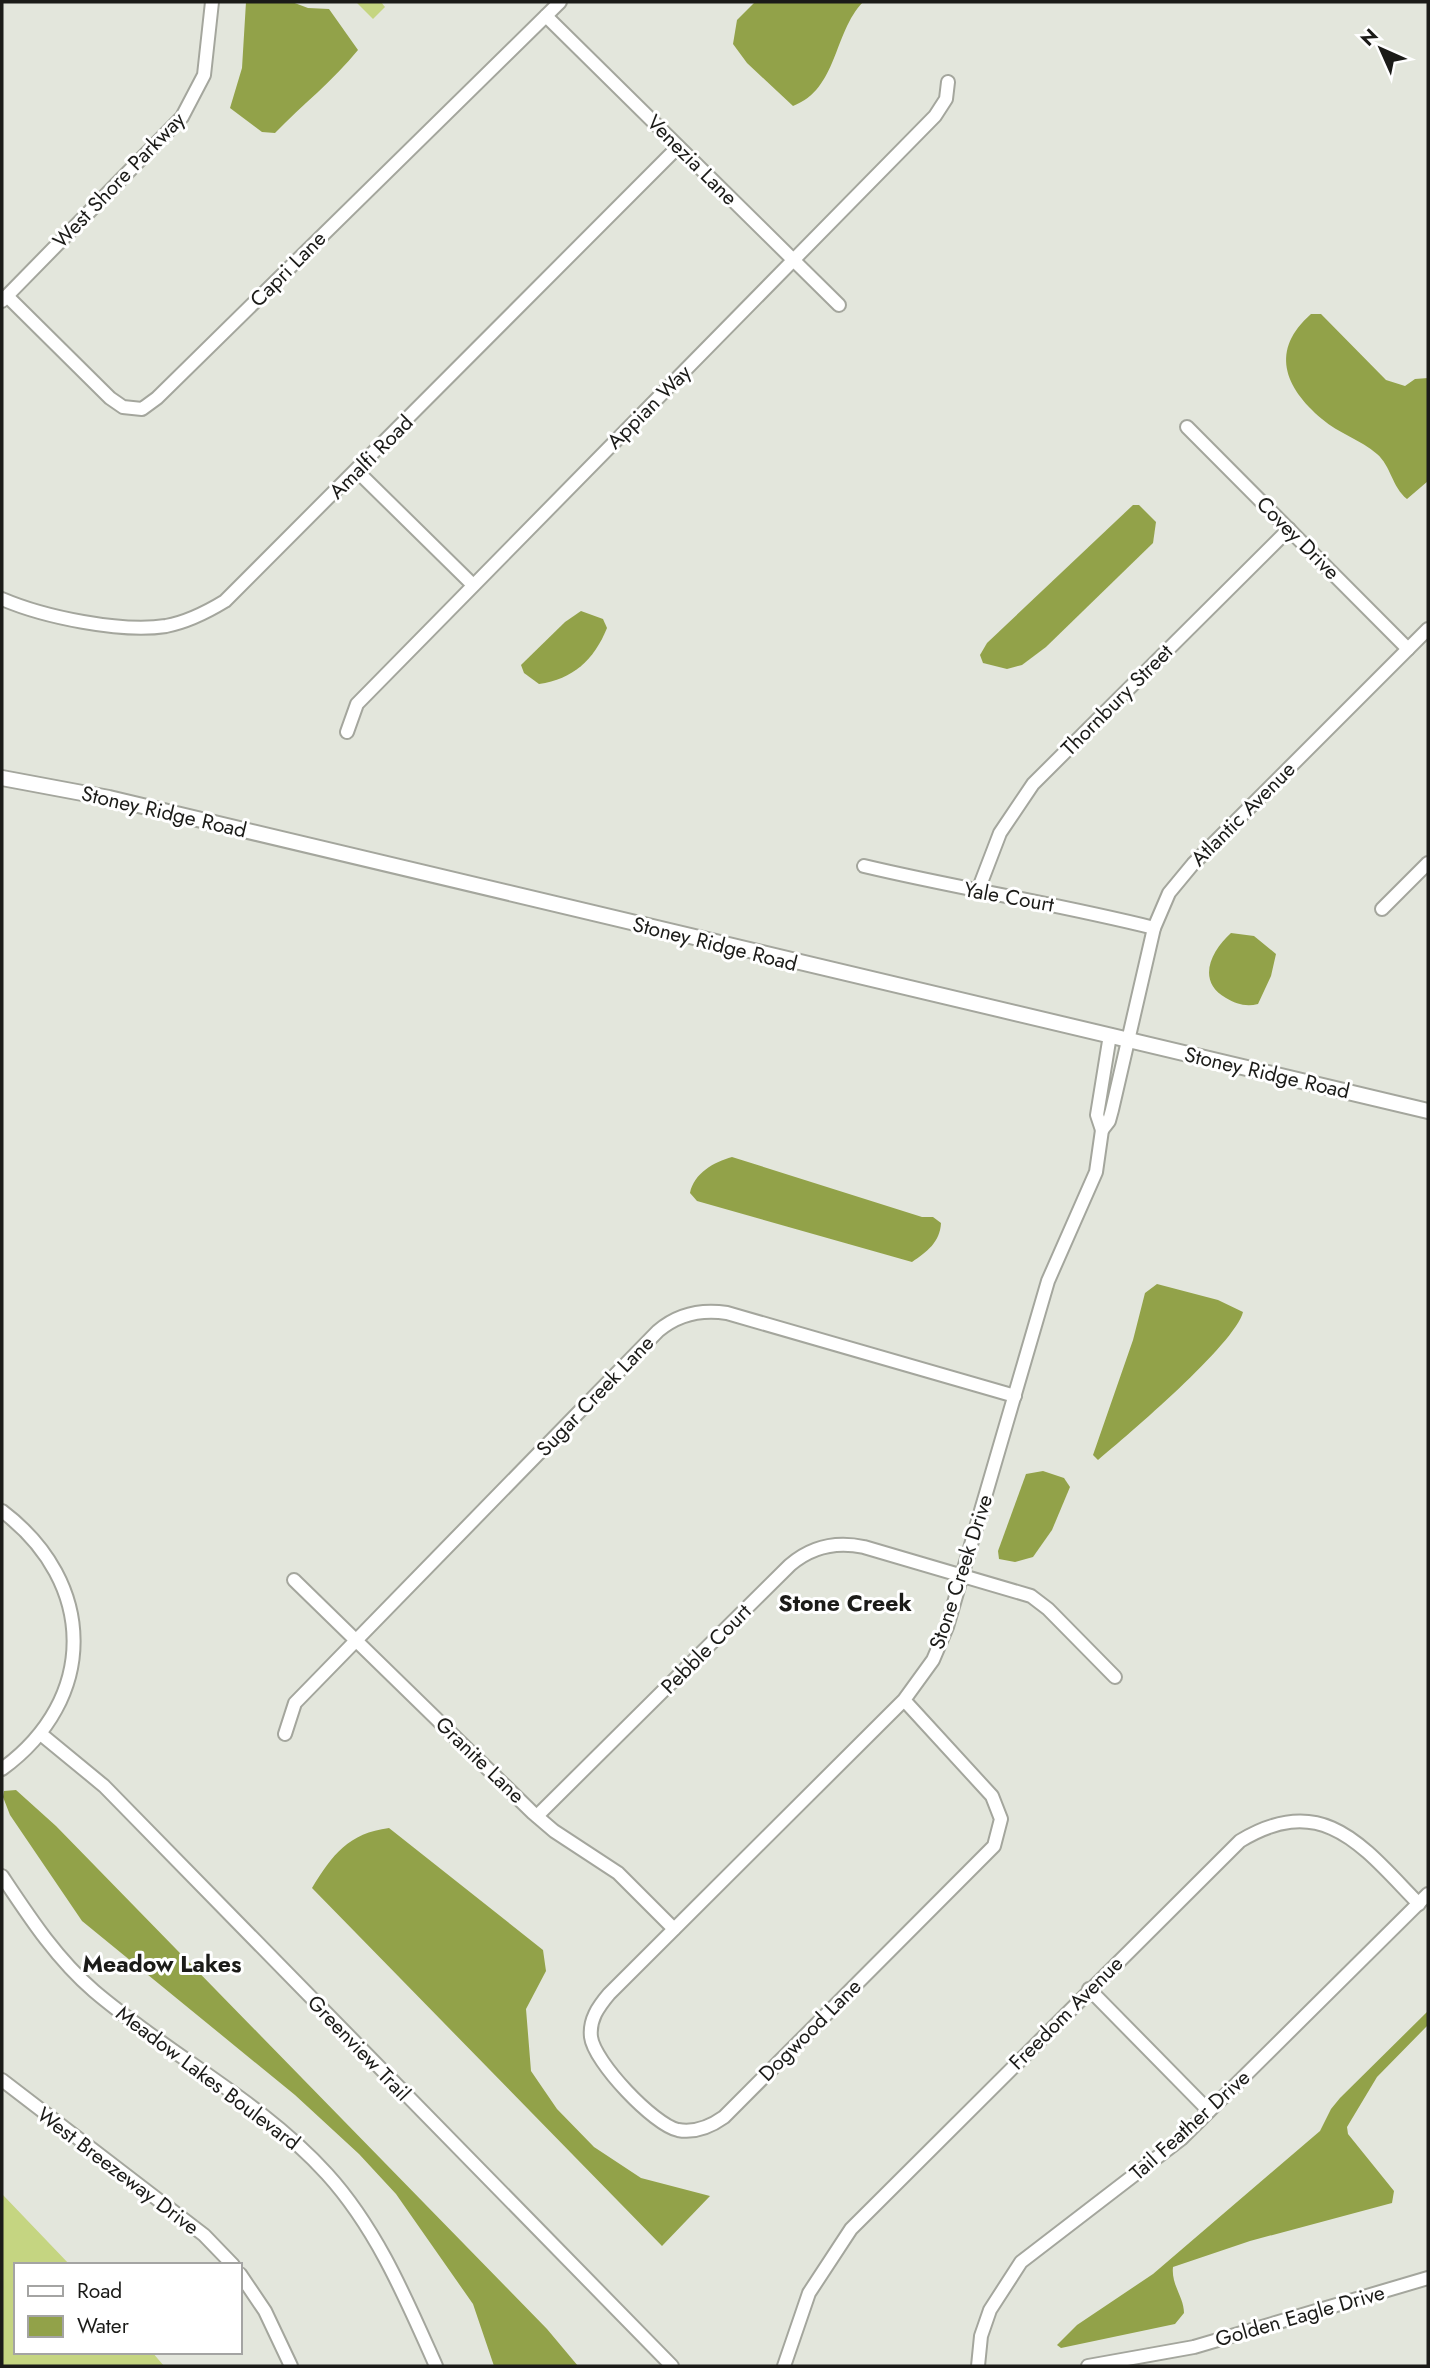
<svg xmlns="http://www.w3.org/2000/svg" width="1430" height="2368" font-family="Jost,sans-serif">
<rect width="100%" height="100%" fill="#e3e6dc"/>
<!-- green -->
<g fill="#c5d581">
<path d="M356,2H381L385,7L373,19Z"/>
<path d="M3,2195L70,2265H16V2352H152L164,2366H2Z"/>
</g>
<!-- water -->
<g fill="#92a249">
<path d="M246,2H292L308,8L329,9L358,50C333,81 302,105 275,133L262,132L230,108L242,68Z"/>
<path d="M755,2H863C833,33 838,89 793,106L747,63L733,44L737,20Z"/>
<path d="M1311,314H1321L1386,380L1405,386L1415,379L1428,378V481L1407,499C1392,487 1391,466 1377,454C1361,440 1338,433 1322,419C1284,387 1270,350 1311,314Z"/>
<path d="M1133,505H1139L1156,522L1153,543L1046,647L1022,665L1007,669L983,663L980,655L987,643Z"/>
<path d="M581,611L603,619L607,628C594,660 573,679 539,684L524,673L521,665L565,622Z"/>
<path d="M1231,933L1254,936L1276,954L1271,976L1258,1004C1246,1007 1236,1004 1226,998C1196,981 1211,951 1231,933Z"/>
<path d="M732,1157L922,1217H933L941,1223C940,1242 927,1252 912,1262L697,1201L690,1193C694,1173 714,1162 732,1157Z"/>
<path d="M1157,1284L1218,1300L1243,1312C1235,1344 1128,1435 1098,1460L1093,1455L1133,1340L1145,1293Z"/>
<path d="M1043,1471L1064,1478L1070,1487L1052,1530L1033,1557L1015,1562L999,1559L998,1551L1026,1474Z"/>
<path d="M16,1790L56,1826L547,2329L578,2366H494L473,2304L396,2194L359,2154L295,2095L82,1921L10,1815L3,1797L4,1791Z"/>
<path d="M389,1828L543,1950L546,1971L526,2009L531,2071L557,2109L594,2147L641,2178L710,2196L662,2246L312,1888C332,1855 349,1833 389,1828Z"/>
<path d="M1428,2011V2025L1377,2077L1347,2127L1348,2134L1394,2191L1392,2203L1250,2241L1173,2267C1171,2285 1184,2297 1184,2313L1175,2324L1061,2348L1057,2345L1077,2325L1153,2274L1320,2131L1331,2109L1340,2098Z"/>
</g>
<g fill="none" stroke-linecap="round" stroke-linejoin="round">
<!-- minor casing -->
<g stroke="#a4a69d" stroke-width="16">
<g id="minor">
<path d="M546,16L839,305"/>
<path d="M7,296L110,398L123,407L142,409L157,398L560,2"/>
<path d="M2,301L182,117L204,75L212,2"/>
<path d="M1187,427L1408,649"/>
<path d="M357,471L473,585"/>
<path d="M2,599C44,617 121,633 166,626C187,622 207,612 225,601L678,147"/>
<path d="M347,732L357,704L935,116L946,99L948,82"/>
<path d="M864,866C961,889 1058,904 1154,928"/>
<path d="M977,893L1000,833L1033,784L1289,529"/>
<path d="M1382,909L1428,863"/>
<path d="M1110,1035L1097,1115L1102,1130L1109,1121L1112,1110L1154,928L1169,893L1193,864L1428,629"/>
<path d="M2,1511C97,1583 98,1699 2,1769"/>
<path d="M294,1580L533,1813L554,1831L618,1873L674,1929"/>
<path d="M904,1700L992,1796L1001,1819L994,1846L724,2117C710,2127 695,2133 678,2130C654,2125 594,2062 591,2037C589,2020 598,2007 609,1994L904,1700L933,1660L947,1627L1048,1281L1096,1172L1102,1130"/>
<path d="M285,1734L295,1703L658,1331C678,1314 701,1309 727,1313L1015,1396"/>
<path d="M42,1735L104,1786L672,2366"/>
<path d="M537,1816L790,1565C812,1546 836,1541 864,1547L1031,1596L1048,1609L1115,1677"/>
<path d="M2,1876C30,1918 56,1958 94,1991C169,2055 261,2101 327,2174C377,2229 406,2299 436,2366"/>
<path d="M1089,1989L1209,2111"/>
<path d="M2,2080L204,2235L233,2265"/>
<path d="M240,2274L265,2311L291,2366"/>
<path d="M784,2366L809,2293L851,2229L1240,1841C1324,1790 1364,1848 1419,1904"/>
<path d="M978,2366L981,2336L990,2310L1021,2262L1181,2139L1428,1894"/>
<path d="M1088,2366L1194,2347L1428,2278"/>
</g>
</g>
<!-- tertiary casing -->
<g stroke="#a4a69d" stroke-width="18">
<path id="tertiary" d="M2,778L109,798L1428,1111"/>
</g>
<!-- minor -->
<use href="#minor" stroke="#fff" stroke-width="12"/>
<!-- tertiary -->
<use href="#tertiary" stroke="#fff" stroke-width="14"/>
</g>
<g text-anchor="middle" stroke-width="6" stroke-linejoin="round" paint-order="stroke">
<!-- street labels -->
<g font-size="21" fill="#1b1b18" stroke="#fff">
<text transform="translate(692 160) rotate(45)" y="7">Venezia Lane</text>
<text transform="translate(119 180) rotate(-46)" y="7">West Shore Parkway</text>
<text transform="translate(288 269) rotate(-45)" y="7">Capri Lane</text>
<text transform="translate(649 407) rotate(-45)" y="7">Appian Way</text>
<text transform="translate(371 457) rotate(-45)" y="7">Amalfi Road</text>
<text transform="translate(1298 538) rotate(45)" y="7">Covey Drive</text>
<text transform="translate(1117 700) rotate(-45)" y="7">Thornbury Street</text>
<text transform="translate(164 812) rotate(13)" y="7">Stoney Ridge Road</text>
<text transform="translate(1243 814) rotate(-45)" y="7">Atlantic Avenue</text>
<text transform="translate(1009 897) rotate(10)" y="7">Yale Court</text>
<text transform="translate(715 944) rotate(14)" y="7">Stoney Ridge Road</text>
<text transform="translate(1267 1073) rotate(13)" y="7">Stoney Ridge Road</text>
<text transform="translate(595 1396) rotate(-46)" y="7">Sugar Creek Lane</text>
<text transform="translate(961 1572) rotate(-72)" y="7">Stone Creek Drive</text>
<text transform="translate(706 1649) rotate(-45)" y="7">Pebble Court</text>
<text transform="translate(480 1760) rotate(44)" y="7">Granite Lane</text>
<text transform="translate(1066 2013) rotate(-45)" y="7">Freedom Avenue</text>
<text transform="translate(810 2030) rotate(-45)" y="7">Dogwood Lane</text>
<text transform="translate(359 2048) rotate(46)" y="7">Greenview Trail</text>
<text transform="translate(208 2078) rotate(37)" y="7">Meadow Lakes Boulevard</text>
<text transform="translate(1190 2125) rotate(-42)" y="7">Tail Feather Drive</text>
<text transform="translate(118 2171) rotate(37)" y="7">West Breezeway Drive</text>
<text transform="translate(1300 2316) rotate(-16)" y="7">Golden Eagle Drive</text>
</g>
<!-- neighbourhood labels -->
<g font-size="23" font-weight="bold" fill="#1b1b18" stroke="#fff">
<text x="845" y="1611">Stone Creek</text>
<text x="162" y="1972">Meadow Lakes</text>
</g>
</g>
<!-- border -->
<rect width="1430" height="2368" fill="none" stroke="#1b1b18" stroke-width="7"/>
<!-- legend -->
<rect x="14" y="2263" width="228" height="91" fill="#ffffff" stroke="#a4a4a3" stroke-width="2"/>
<rect x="28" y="2286" width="35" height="10" fill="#ffffff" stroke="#a4a4a3" stroke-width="2"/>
<text x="77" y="2298" font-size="21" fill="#1b1b18">Road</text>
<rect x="28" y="2316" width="35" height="21" fill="#92a249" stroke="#a4a4a3" stroke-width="2"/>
<text x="77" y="2333" font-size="21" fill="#1b1b18">Water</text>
<!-- north arrow -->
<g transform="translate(1381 49) rotate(315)" stroke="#ffffff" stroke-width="5" paint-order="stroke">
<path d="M0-5L12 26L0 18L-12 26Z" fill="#1b1b18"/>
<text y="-10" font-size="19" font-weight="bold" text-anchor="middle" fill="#1b1b18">N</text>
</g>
</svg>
